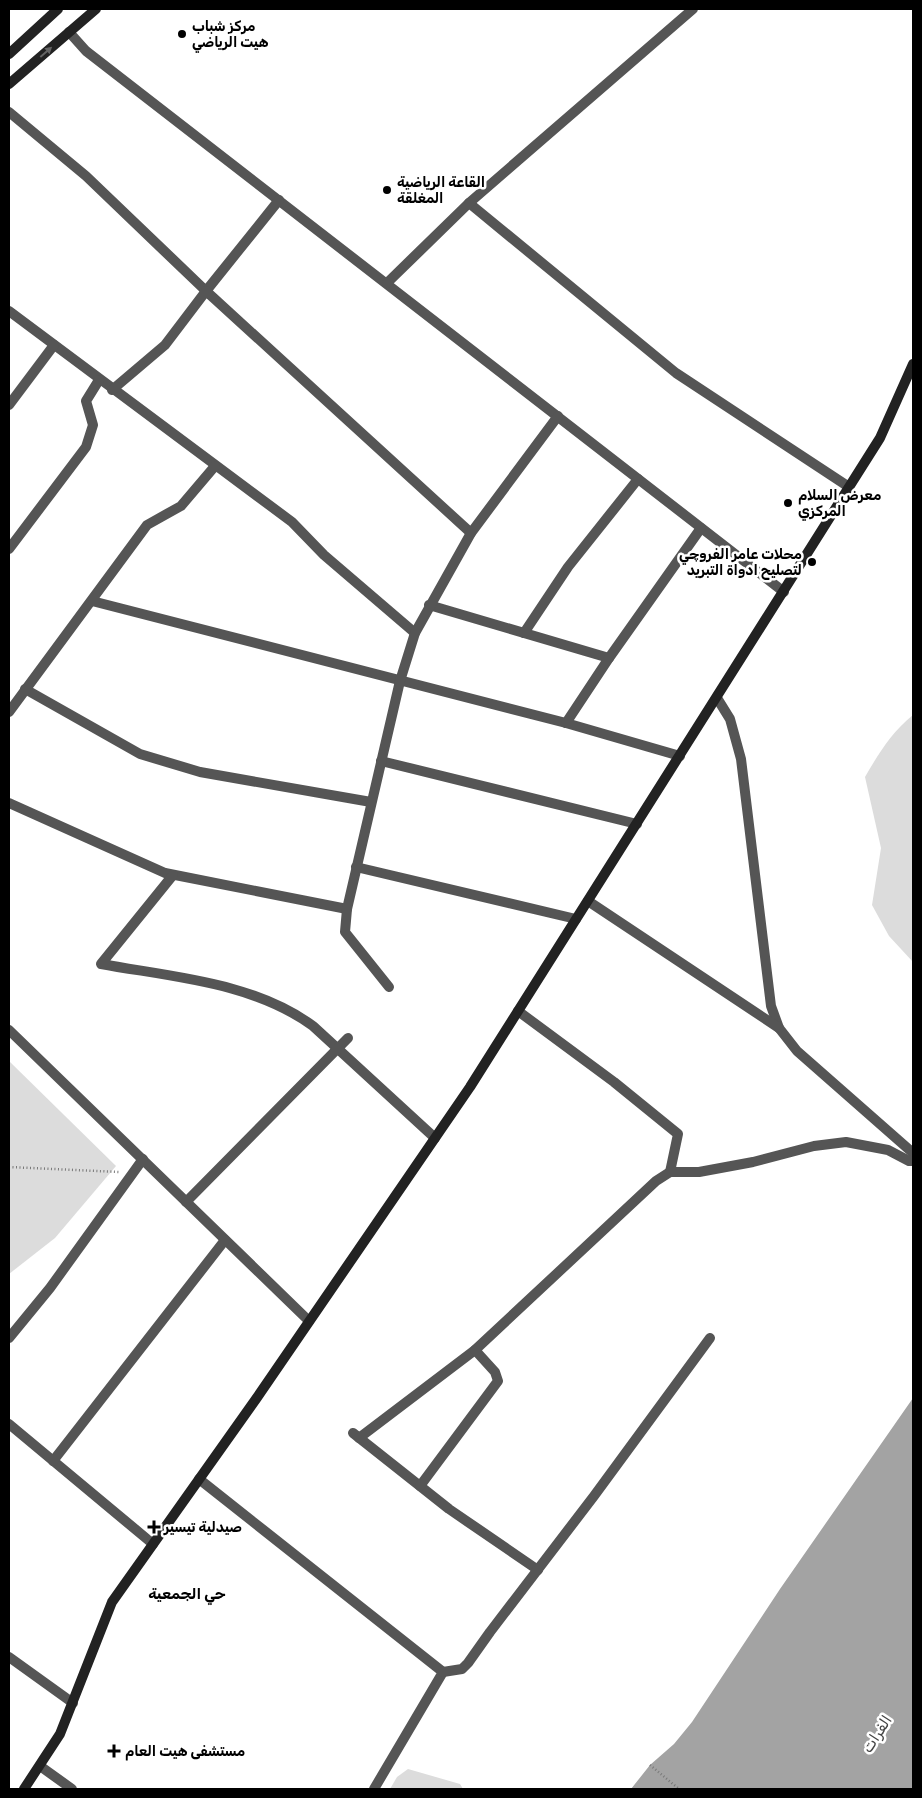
<svg xmlns="http://www.w3.org/2000/svg" width="922" height="1798" font-family="Rubik,'Noto Naskh Arabic',sans-serif">
<rect width="100%" height="100%" fill="#fff"/>
<!-- green -->
<g fill="#dcdcdc">
<path d="M913,715V962L889,936L872,905L881,848L865,777C879,753 891,733 913,715Z"/>
<path d="M9,1061L116,1166L55,1238L9,1274Z"/>
<path d="M408,1769L460,1784L463,1789H390L397,1777Z"/>
</g>
<!-- water -->
<path fill="#a3a3a3" d="M913,1398V1789H631L650,1765L674,1744L692,1722L780,1589Z"/>
<g fill="none" stroke-linecap="round" stroke-linejoin="round">
<!-- path -->
<g stroke="#777" stroke-width="2.5" stroke-dasharray="1 2.5" stroke-linecap="butt">
<path d="M9,1167L119,1172"/>
<path d="M650,1765L679,1789"/>
</g>
<!-- street -->
<g stroke="#555" stroke-width="10">
<path d="M69,32L86,51L784,592"/>
<path d="M9,112L86,176L206,291L279,200"/>
<path d="M469,203L676,373L849,487"/>
<path d="M387,283L469,203L693,9"/>
<path d="M9,311L292,522L324,555L415,633"/>
<path d="M112,390L165,345L206,291L471,533"/>
<path d="M9,405L54,345"/>
<path d="M9,549L86,447L93,425L86,401L99,380"/>
<path d="M92,601L566,723L680,756"/>
<path d="M429,605L609,658"/>
<path d="M524,633L568,567L638,479"/>
<path d="M25,689L140,754L200,772L371,802"/>
<path d="M717,698L730,719L741,759L771,1006L779,1028L797,1051L913,1153"/>
<path d="M9,712L147,525L181,506L215,466"/>
<path d="M566,723L609,658L701,528"/>
<path d="M381,761L637,824"/>
<path d="M9,803L165,873L347,909"/>
<path d="M356,867L576,919"/>
<path d="M173,875L101,964C172,977 253,982 313,1026L435,1138"/>
<path d="M588,901L779,1028"/>
<path d="M389,987L345,932L347,909L400,681L415,633L471,533L558,416"/>
<path d="M518,1011L614,1082L678,1134L670,1172"/>
<path d="M9,1030L309,1321"/>
<path d="M186,1202L348,1038"/>
<path d="M9,1338L50,1288L143,1159"/>
<path d="M9,1424L153,1544"/>
<path d="M353,1433L449,1509L538,1570"/>
<path d="M359,1438L475,1350"/>
<path d="M53,1461L225,1240"/>
<path d="M199,1479L443,1672L374,1789"/>
<path d="M420,1486L498,1381L495,1372L475,1350L656,1181L670,1172H699L753,1162L814,1146L846,1142L888,1150L909,1161H913"/>
<path d="M9,1657L73,1703"/>
<path d="M443,1672L462,1669L468,1663L490,1632L594,1496L710,1338"/>
<path d="M40,1766L72,1789"/>
</g>
<!-- secondary -->
<g stroke="#222" stroke-width="10">
<path d="M9,54L58,9"/>
<path d="M9,84L96,9"/>
<path d="M24,1789L60,1734L112,1602L256,1399L470,1087L880,438L913,364"/>
</g>
</g>
<!-- one-way arrows -->
<defs><path id="oneway-solid" d="M-6-.8H1V-3.2L6.5 0L1 3.2V.8H-6Z" transform="scale(1.25)"/></defs>
<use fill="#646464" href="#oneway-solid" transform="translate(46 52) rotate(-41)"/>
<!-- markers -->
<g fill="#000" stroke="#fff" stroke-width="2">
<circle cx="182" cy="34" r="5"/>
<circle cx="387" cy="190" r="5"/>
<circle cx="788" cy="503" r="5"/>
<circle cx="812" cy="562" r="5"/>
<path d="M151.5 1519.5h5v5h5v5h-5v5h-5v-5h-5v-5h5z"/>
<path d="M111.5 1743.5h5v5h5v5h-5v5h-5v-5h-5v-5h5z"/>
</g>
<g text-anchor="middle" stroke-width="5" stroke-linejoin="round" paint-order="stroke">
<!-- poi labels -->
<g font-size="14" font-weight="bold" fill="#000" stroke="#fff" text-anchor="start">
<text x="192" y="31">مركز شباب<tspan x="192" dy="16">هيت الرياضي</tspan></text>
<text x="397" y="187">القاعة الرياضية<tspan x="397" dy="16">المغلقة</tspan></text>
<text x="798" y="500">معرض السلام<tspan x="798" dy="16">المركزي</tspan></text>
<text x="802" y="559" text-anchor="end">محلات عامر الفروچي<tspan x="802" dy="16">لتصليح ادواة التبريد</tspan></text>
<text x="164" y="1532">صيدلية تيسير</text>
<text x="125" y="1756">مستشفى هيت العام</text>
</g>
<!-- neighbourhood labels -->
<g font-size="15" font-weight="bold" fill="#000" stroke="#fff">
<text x="187" y="1599">حي الجمعية</text>
</g>
<!-- water labels -->
<g font-size="15" font-style="italic" fill="#444" stroke="#fff">
<text transform="translate(877 1734) rotate(-57)" y="5">الفرات</text>
</g>
</g>
<!-- border -->
<rect width="922" height="1798" fill="none" stroke="#000000" stroke-width="20"/>
</svg>
